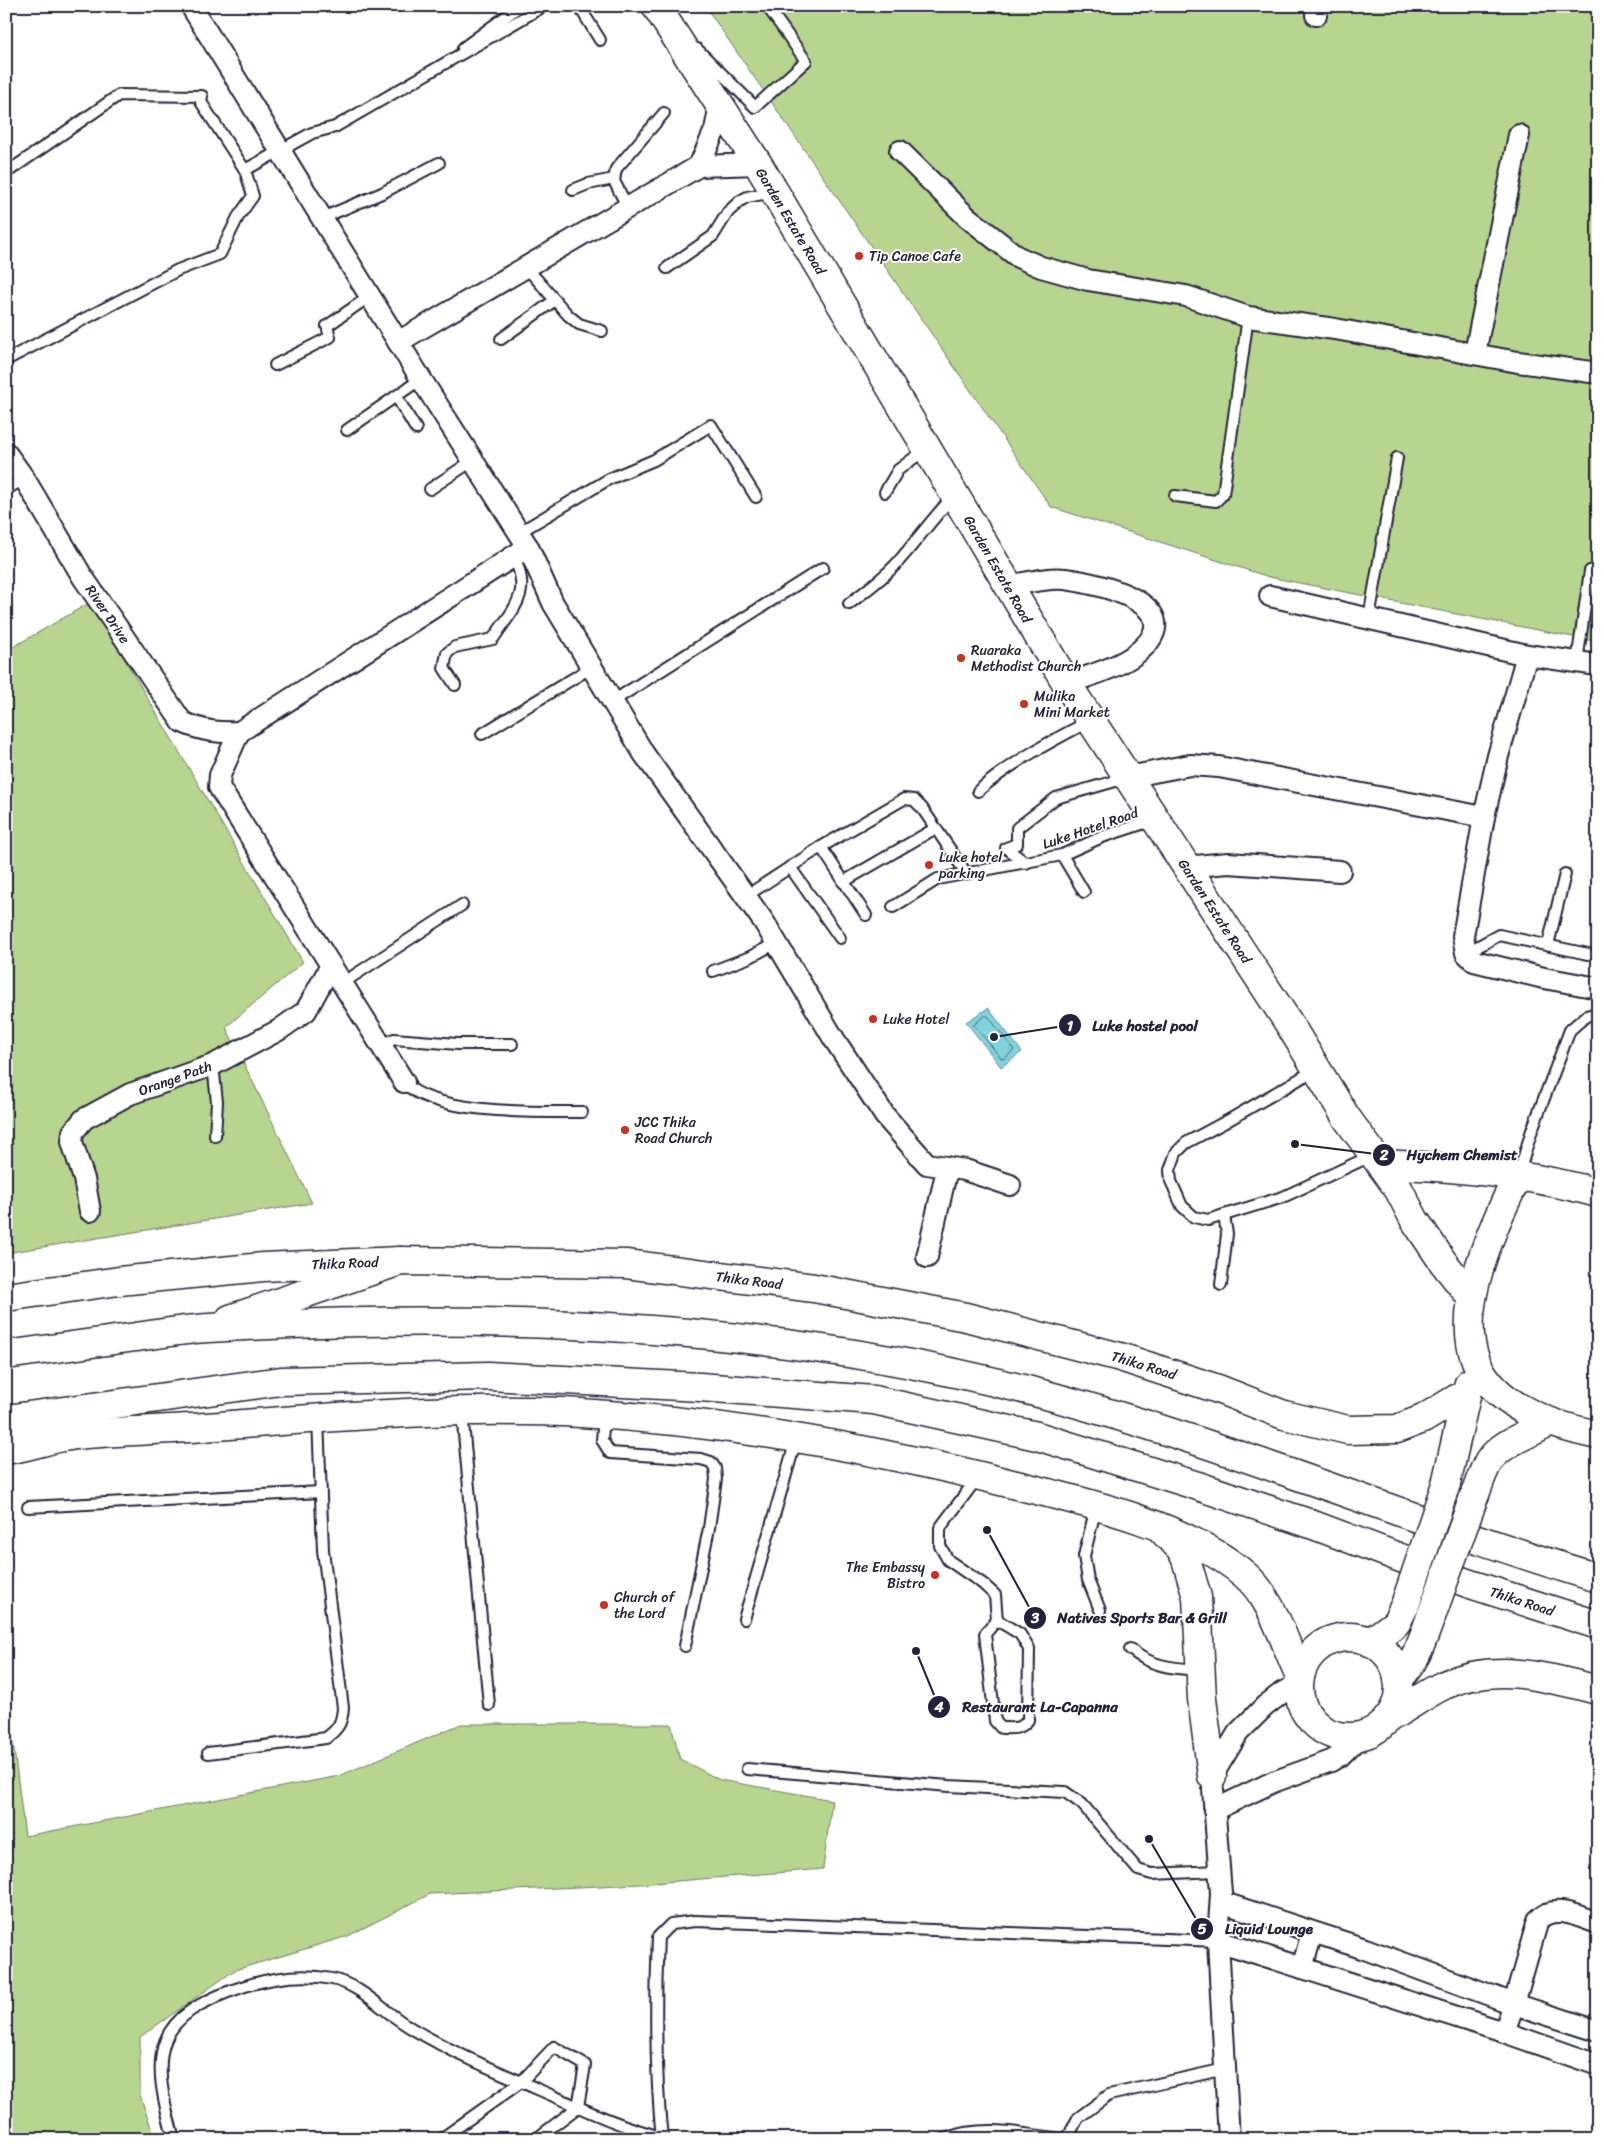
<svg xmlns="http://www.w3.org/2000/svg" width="1604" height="2145" font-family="Sriracha,sans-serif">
<rect width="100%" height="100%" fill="#fff"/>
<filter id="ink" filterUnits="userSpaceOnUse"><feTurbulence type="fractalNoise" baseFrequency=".02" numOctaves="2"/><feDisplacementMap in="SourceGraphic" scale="10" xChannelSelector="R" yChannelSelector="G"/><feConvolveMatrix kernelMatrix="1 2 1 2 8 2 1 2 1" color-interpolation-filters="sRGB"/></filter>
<g filter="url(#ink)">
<!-- green -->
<g fill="#b7d58e" stroke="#6c7c64">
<path d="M705,6H1598V642L1269,577L1051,507Z"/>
<path d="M91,602L303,962L226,1027L312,1203L6,1253V651Z"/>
<path d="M6,1686L25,1836L339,1776L461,1724H671L680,1759L720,1780L832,1800L823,1869L641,1884L430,1894L348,1936L235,1970L140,2037V2095L155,2139H6Z"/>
</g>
<!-- water -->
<path fill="#82d3db" stroke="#5c8c9b" d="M988,1008L1022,1052L1001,1067L966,1022Z"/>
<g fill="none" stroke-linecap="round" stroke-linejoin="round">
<!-- shore -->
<path stroke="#48697b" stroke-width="1" d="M985,1016H988L1014,1050L1004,1059L1001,1058L974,1025Z"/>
<!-- lane casing -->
<g stroke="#22223b" stroke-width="14">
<g id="lane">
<path d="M579,6L600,40"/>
<path d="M463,48L520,6"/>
<path d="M697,49L755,107L806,61L767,6"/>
<path d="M245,170L312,133L335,127L544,6"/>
<path d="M6,173L119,95L202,96L201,102L245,170L253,196L238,217L220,254L178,270L6,360"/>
<path d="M573,190L588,184L614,179"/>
<path d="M628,208L614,181L616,169L664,113"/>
<path d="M322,218L382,193L439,163"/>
<path d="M526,267L568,315L579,324L602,331"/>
<path d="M667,268L713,236L728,212L740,201L747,197L773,192"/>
<path d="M501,339L555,300"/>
<path d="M275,365L330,337L327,326L370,296"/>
<path d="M396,396L416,429"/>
<path d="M347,430L421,379"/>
<path d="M430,489L472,461"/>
<path d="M6,490L24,478"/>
<path d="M885,492L898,470L926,449"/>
<path d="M1175,496L1216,501L1223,494L1248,317"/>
<path d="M518,533L609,479L654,460L711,425L756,497"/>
<path d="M849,604C868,589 889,574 904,555C921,535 936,514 954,496"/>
<path d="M1369,618L1397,458"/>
<path d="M1577,662L1590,571"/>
<path d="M455,685L444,668L447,653L455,647L493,639C514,607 532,595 514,557"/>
<path d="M613,701L823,568"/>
<path d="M482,734L592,667"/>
<path d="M978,791C1012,762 1051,741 1090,721"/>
<path d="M821,847L866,915"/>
<path d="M1062,855L1084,892"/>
<path d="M1026,863L1006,848L1017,844V828L1056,798L1126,778"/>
<path d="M790,867L840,938"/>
<path d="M843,882L936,828"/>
<path d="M746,896L821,847L904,799L914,800L922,808L966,873"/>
<path d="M893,907L938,879L1062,855L1102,837L1154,820"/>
<path d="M1548,945L1565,874"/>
<path d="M1466,953L1499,935L1588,954"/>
<path d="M713,971L750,957L776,943"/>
<path d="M341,984L462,905"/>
<path d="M381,1046L394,1039L458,1044H512"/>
<path d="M213,1065L217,1102L215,1136"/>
<path d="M1315,1070L1227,1121L1186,1143L1176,1153L1170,1170L1171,1181L1182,1206L1194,1217L1208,1220L1283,1197L1373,1155"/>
<path d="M404,1082C431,1115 541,1112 582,1112"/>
<path d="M1518,1176L1532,1130L1570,1030L1586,1016L1598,1013"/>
<path d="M1221,1285L1227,1234L1224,1215"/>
<path d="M462,1412L489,1705"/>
<path d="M604,1416L602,1440L610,1453L701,1459L711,1462L715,1468L716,1479L709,1528L685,1646"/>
<path d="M978,1477L940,1528V1546L948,1560L983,1584L995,1595L997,1620"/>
<path d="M28,1507L321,1492"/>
<path d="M1096,1507L1084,1556L1088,1580L1100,1610"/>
<path d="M744,1619L796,1440"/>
<path d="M997,1620L1020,1634L1029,1649L1028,1720C1021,1730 1012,1728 1001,1728L995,1721L985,1634Z"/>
<path d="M1130,1649C1151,1667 1173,1668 1199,1670"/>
<path d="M208,1753L326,1738C338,1729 342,1723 343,1708L323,1550L318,1418"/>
<path d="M747,1769L949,1786L1065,1792L1082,1804L1138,1870L1152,1874L1218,1871"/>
<path d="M173,2135C149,2051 154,2016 242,1987C270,1978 303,1973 332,1979C359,1985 377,2005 399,2020C411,2029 425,2036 438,2043C469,2060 502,2073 535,2088C577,2106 617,2126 662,2137"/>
<path d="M441,2139L521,2082L554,2047L585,2065L578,2107L536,2139"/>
<path d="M662,2139C655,2071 655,2005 658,1937L671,1924L695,1921L1218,1941"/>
<path d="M945,2139C982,2124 1023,2134 1062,2139"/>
<path d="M1067,2139L1078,2118L1109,2095L1225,2069"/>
</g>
</g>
<!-- street casing -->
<g stroke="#22223b" stroke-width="24">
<g id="street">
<path d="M191,6L421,379L528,547L553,603L644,754L764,922L834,1039L885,1116L927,1164L965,1170L1010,1185"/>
<path d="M1316,15L1317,6"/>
<path d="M900,151L967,217L1018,257L1041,267L1088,280L1186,296L1248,317L1335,329L1518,362L1598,373"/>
<path d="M699,166L715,130L720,105"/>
<path d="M398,342L699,166L758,164"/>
<path d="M1475,353L1519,135"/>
<path d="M6,453L24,478L82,576L182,722C202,731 218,733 239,732"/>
<path d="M1008,586C1026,583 1047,577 1065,579C1099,583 1195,606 1137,653C1118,668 1090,675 1067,684"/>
<path d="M1270,596L1527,655L1598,665"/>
<path d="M1527,655L1498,756L1484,817L1463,936L1466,953L1474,961L1544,978L1598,988"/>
<path d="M1128,777L1190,765L1219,767L1484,817"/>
<path d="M1185,867L1228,863L1340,871"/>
<path d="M404,1082L219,787L220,775L239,732L528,547"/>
<path d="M90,1211L84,1179L72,1142L73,1132L84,1119L130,1094L213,1065L279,1030L306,1011L330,967"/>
<path d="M927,1257L947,1169"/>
<path d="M1214,1810L1273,1782L1331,1761L1341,1755L1360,1736"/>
<path d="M1221,1902L1365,1949L1514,2004L1598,2031"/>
<path d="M1218,1941L1504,2032L1598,2065"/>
<path d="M1302,1968L1312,1933"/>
<path d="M1504,2032L1514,2004L1538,1920C1554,1903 1579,1917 1598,1923"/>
<path d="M1229,2139L1218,1941L1221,1893L1212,1776L1238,1733L1265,1706L1283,1692L1298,1685"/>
</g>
</g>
<!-- secondary casing -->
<g stroke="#22223b" stroke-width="31">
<g id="secondary">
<path d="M656,6L758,164L1067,684L1288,1022L1346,1117L1399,1190L1414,1219L1443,1262L1471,1297"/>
<path d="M1380,1164C1455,1167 1525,1173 1598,1193"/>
<path d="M1518,1176C1494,1223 1454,1308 1476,1361C1495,1407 1553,1426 1598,1435"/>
<path d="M6,1297L119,1281L263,1267L400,1261L626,1264L814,1288L966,1317L1120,1357L1218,1389L1284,1415L1348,1430L1397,1429L1423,1419L1466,1393"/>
<path d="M6,1450C29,1447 51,1438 74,1435C118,1431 162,1430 206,1427C330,1417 456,1406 581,1413C727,1422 871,1448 1012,1484C1085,1502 1186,1525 1244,1574C1273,1598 1284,1643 1300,1676"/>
<path d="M1446,1484L1469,1383"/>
<path d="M1475,1494C1480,1482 1484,1466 1493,1456C1508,1440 1532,1433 1550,1422"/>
<path d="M1163,1531L1181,1549L1186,1559L1197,1597L1202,1699L1212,1776"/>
<circle cx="1349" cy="1687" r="50"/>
<path d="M1370,1642L1396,1623L1405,1605"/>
<path d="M1398,1679C1417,1661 1423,1638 1432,1614"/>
<path d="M1388,1718C1407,1708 1425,1694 1444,1685C1496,1662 1546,1677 1598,1690"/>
</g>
</g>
<!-- highway casing -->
<g stroke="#22223b" stroke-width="31">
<g id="highway">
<path d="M230,1319L400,1261"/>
<path d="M6,1355C50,1349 93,1343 136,1337C160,1334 185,1329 209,1328C484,1312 780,1323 1046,1395C1234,1446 1412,1522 1598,1578"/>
<path d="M6,1419L281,1381L488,1376L700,1387L874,1400L1037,1436L1198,1486L1308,1523L1467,1583L1598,1625"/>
<path d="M7,1430L70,1436"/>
</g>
</g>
<!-- lane -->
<use href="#lane" stroke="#fff" stroke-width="10"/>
<!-- street -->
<use href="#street" stroke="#fff" stroke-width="20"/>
<!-- secondary -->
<use href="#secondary" stroke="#fff" stroke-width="28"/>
<!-- highway -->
<use href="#highway" stroke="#fff" stroke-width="28"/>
<!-- secondary-bridge casing -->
<g stroke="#22223b" stroke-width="31" stroke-linecap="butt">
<g id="secondary-bridge">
<path d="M1405,1605L1446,1484"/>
<path d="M1432,1614L1475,1494"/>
</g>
</g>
<!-- secondary-bridge -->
<use href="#secondary-bridge" stroke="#fff" stroke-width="28"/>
</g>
</g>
<!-- markers -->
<g fill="#c8321e" stroke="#fff" stroke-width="2">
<circle cx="859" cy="256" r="5"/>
<circle cx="961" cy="658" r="5"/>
<circle cx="1024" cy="704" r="5"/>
<circle cx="929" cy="865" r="5"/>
<circle cx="873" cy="1019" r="5"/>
<circle cx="625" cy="1130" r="5"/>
<circle cx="935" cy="1575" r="5"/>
<circle cx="604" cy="1605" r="5"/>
</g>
<g text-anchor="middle" stroke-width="4" stroke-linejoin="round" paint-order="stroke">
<!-- street labels -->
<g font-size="14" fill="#22223b" stroke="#fff">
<text transform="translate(791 221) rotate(59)" y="5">Garden Estate Road</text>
<text transform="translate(998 569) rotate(60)" y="5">Garden Estate Road</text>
<text transform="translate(108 614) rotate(56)" y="5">River Drive</text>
<text transform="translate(1090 828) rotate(-19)" y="5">Luke Hotel Road</text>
<text transform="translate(1215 911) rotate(57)" y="5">Garden Estate Road</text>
<text transform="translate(175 1078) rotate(-20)" y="5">Orange Path</text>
<text transform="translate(345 1263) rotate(-2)" y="5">Thika Road</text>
<text transform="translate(749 1280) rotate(7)" y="5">Thika Road</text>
<text transform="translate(1144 1365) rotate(17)" y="5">Thika Road</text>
<text transform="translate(1522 1601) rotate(18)" y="5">Thika Road</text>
</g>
<!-- poi labels -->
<g font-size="14" fill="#22223b" stroke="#fff" text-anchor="start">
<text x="869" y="261">Tip Canoe Cafe</text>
<text x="971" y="655">Ruaraka<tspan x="971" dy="16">Methodist Church</tspan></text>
<text x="1034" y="701">Mulika<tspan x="1034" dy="16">Mini Market</tspan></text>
<text x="939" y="862">Luke hotel<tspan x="939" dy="16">parking</tspan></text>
<text x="883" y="1024">Luke Hotel</text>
<text x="635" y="1127">JCC Thika<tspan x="635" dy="16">Road Church</tspan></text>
<text x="925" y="1572" text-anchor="end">The Embassy<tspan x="925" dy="16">Bistro</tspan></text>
<text x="614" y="1602">Church of<tspan x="614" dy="16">the Lord</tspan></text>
</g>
</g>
<!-- callouts -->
<path fill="none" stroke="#22223b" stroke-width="2" d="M994 1037L1070 1025M1295 1144L1384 1155M987 1530L1035 1618M916 1651L939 1707M1149 1839L1202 1929"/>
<g fill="#22223b" stroke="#fff" stroke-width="2">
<circle cx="994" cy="1037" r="5"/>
<circle cx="1295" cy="1144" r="5"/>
<circle cx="987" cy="1530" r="5"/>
<circle cx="916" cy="1651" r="5"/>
<circle cx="1149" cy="1839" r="5"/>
<circle cx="1070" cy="1025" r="12"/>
<circle cx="1384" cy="1155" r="12"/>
<circle cx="1035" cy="1618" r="12"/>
<circle cx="939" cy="1707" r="12"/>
<circle cx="1202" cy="1929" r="12"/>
</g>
<g font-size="15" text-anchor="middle" font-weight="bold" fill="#fff">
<text x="1070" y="1031">1</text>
<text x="1384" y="1160">2</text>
<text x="1035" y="1623">3</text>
<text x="939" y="1712">4</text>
<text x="1202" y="1934">5</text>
</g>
<g font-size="15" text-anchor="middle" font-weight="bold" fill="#22223b" stroke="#fff" stroke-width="4" stroke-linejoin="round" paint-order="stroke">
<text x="1145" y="1031">Luke hostel pool</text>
<text x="1462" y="1160">Hychem Chemist</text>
<text x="1142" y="1623">Natives Sports Bar &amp; Grill</text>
<text x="1040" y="1712">Restaurant La-Capanna</text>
<text x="1269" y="1934">Liquid Lounge</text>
</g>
<!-- margin -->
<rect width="1604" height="2145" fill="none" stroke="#fff" stroke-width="25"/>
<rect x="12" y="12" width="1579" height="2120" fill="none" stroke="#22223b" stroke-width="2" filter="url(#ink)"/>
</svg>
